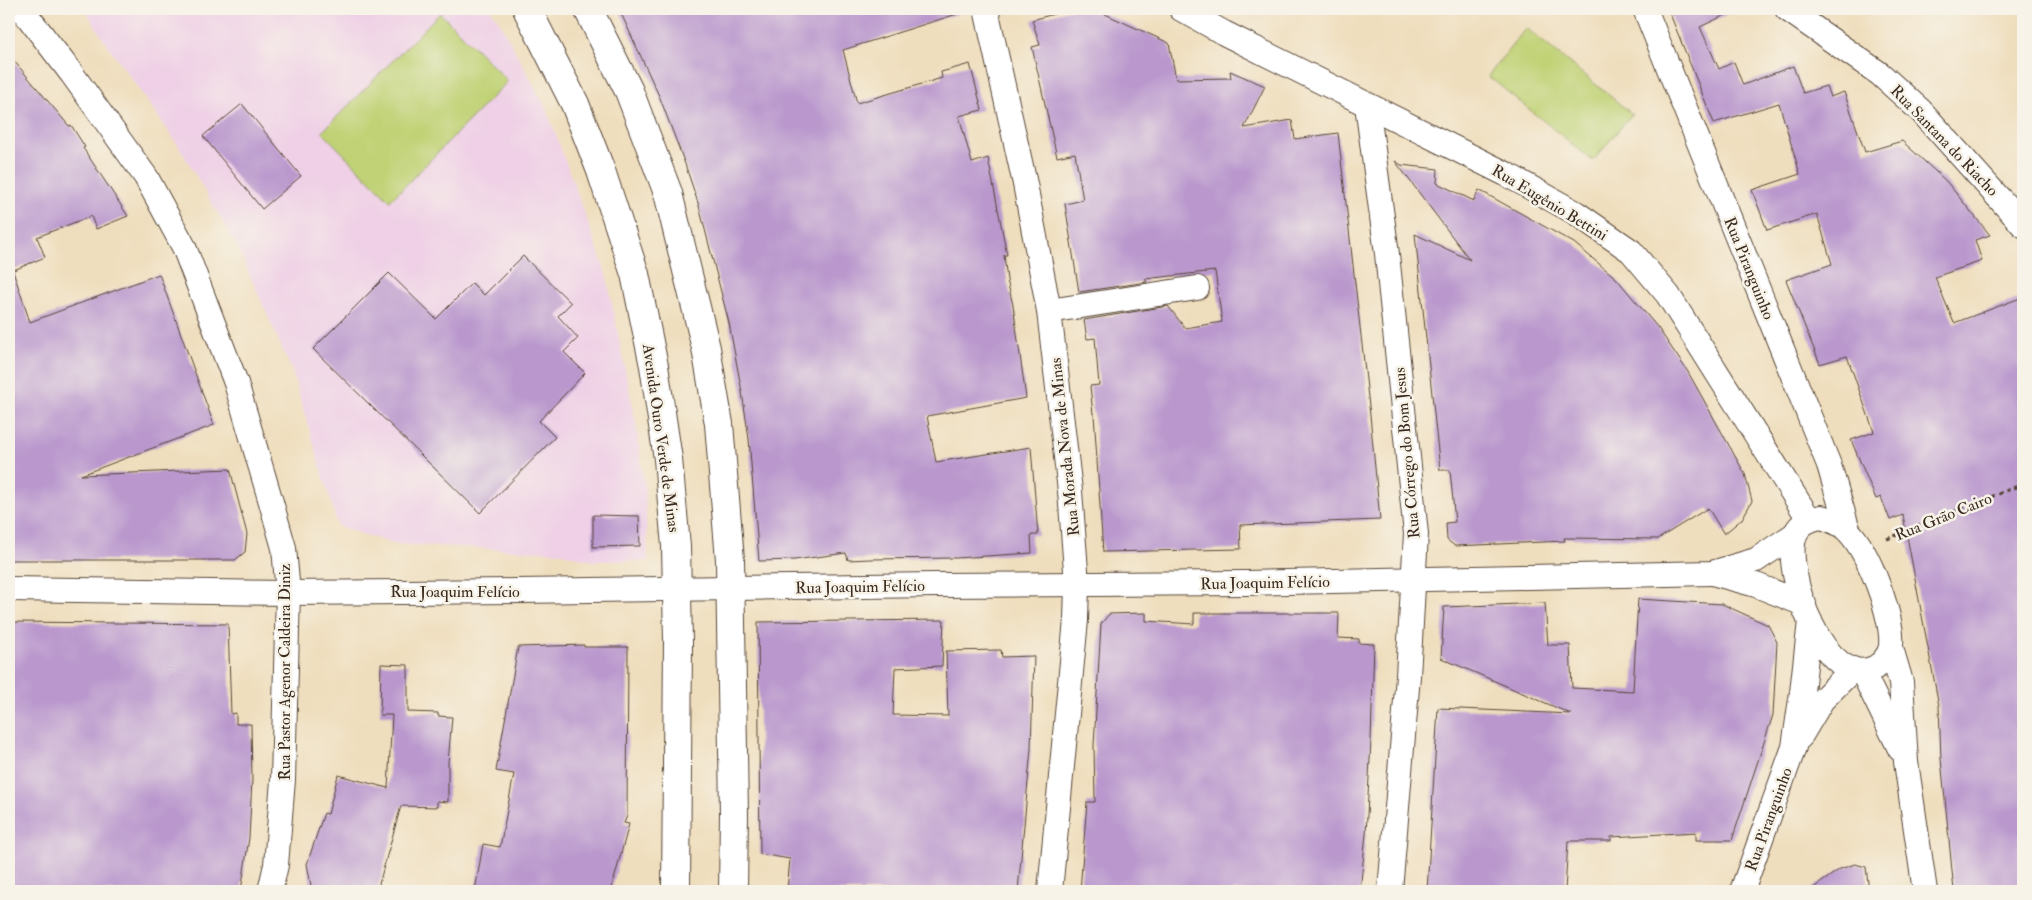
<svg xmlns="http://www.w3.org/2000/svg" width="2032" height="900" font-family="'IM FELL Double Pica',serif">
<rect width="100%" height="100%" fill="#f7f3e8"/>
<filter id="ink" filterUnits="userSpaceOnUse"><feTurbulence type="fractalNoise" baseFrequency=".02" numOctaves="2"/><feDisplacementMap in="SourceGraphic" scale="10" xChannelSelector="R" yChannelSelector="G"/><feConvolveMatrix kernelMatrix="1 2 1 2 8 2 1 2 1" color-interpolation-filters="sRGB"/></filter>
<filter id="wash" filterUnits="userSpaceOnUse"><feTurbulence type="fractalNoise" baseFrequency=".0096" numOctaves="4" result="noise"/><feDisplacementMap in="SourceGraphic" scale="20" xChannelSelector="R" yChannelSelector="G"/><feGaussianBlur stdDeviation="1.12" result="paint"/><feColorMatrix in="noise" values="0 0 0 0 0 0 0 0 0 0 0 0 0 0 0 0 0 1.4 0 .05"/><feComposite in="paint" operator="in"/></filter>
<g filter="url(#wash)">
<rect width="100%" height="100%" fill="#efdebd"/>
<!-- built -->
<path fill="#efd0e6" d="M85,9H490L500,23L547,110L606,273L636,424L645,491L648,561H592L559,552L393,544L338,526L292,371L237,246L178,145L102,37Z"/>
<!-- green -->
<g fill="#c0d275" stroke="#7e7e4a">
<path d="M440,13L508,81L390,201L322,132Z"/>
<path d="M1526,28L1632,114L1593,161L1488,76Z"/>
</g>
<g id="blocks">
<!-- building -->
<g fill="#ba98cd">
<path d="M619,9H956L957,14L843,50L857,103L942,78L941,72L970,64L982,110L959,116L972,163L988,158L1007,255H1004L1007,280L1013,305L1026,398L927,416L936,462L1031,447L1038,535H1031L1032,553L956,558L870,559L848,560L846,553L794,560L759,561L749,439L742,392L729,323L699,206L685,164L660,98Z"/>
<path d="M1072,9H1094L1169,43L1176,79L1231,78L1230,71L1265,86L1244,128L1292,120L1295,139L1338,133L1370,415L1380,520L1240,525L1241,549L1103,552L1094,414H1093L1090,386L1099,385L1095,338L1087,339L1084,320L1168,306L1185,328L1222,322L1215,271L1145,279L1147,282L1079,292L1065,204L1083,200L1075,153L1057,157L1032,47L1040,45L1032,20Z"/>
<path d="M1668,9H1738L1700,27L1719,69L1734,62L1743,85L1793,66L1803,93L1826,86L1830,97L1844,92L1865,152L1902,141L1946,181L1990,235L1975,240L1982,261L1935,277L1954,323L2023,297V891H1954L1941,759L1939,706L1903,515L1890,520L1881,497L1876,499L1851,440L1874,432L1847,356L1820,364L1786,280L1832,264L1817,214L1767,230L1752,190L1800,174L1779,103L1714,123Z"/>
<path d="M9,55L69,126L71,125L85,147L83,148L128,216L96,229L91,216L37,237L45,257L9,272Z"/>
<path d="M242,104L301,176L262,209L203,136Z"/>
<path d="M1395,161L1401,165L1438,169L1437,183L1474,201L1479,190L1574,243L1616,278L1658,328L1688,372L1745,474L1752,501L1742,519L1724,534L1708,508L1658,539L1564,538L1565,541L1455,546L1447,540L1446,523L1455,522L1450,470H1440L1415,234L1470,260Z"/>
<path d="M523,256L571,303L558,316L578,338L564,352L585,373L539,421L555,437L480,513L313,349L389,273L436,319L472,283L484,295Z"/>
<path d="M13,271L30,322L159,274L214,425L81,475L230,469L247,534L245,552L235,560H9V272Z"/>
<path d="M593,515L639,516L640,546L593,547Z"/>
<path d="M1638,599L1722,604L1768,625L1777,642L1773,715L1732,840H1696V832L1611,837V841H1568L1565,891L1532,890V891H1427L1438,708L1571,714L1441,658L1444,607L1545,603L1548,645H1570L1572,688L1633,691Z"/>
<path d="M1146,613V621L1194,624V613H1339L1338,638L1359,639V643L1374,644L1371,740L1366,834L1360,891H1080L1087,802H1095L1094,745L1101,624L1109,614Z"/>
<path d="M944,620L942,666L895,668L893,715L948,716L946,651L1001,650L1002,657L1034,656L1031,749L1018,891H787L790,859L760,854L758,622Z"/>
<path d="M9,622L228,624L231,714L236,713V724H251L252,780L249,838L241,891H9Z"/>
<path d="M584,645V647H628L627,816L624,823L629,824L611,891H475L483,844L500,847L514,774L496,771L518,647Z"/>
<path d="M381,664L408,665V712L438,713V716L452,717L448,763V802L437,801V807L401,806L377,891H312L307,864L324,813L328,814L338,775L388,788L392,715H380Z"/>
<path d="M1855,864L1866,867L1869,891H1809L1840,869Z"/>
</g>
</g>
</g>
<g filter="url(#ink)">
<use href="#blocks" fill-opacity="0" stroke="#564536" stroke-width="1"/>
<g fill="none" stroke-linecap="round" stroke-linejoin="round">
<!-- street casing -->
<g stroke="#564536" stroke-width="26">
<g id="street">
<path d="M22,9L72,74L146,177L184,247L236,383L271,502L284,548L288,593L283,780L276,865L270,891"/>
<path d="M986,9L1025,184L1049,311L1070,491L1077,584L1076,620L1050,891"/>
<path d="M1181,9L1224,33L1506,174L1576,213L1631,251L1668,295L1809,519"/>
<path d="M1645,9L1829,465L1848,530"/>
<path d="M1787,9L1880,74L1921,111L2023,225"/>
<path d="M1367,105L1387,254L1416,534L1408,676L1390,891"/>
<path d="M1049,311L1197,288"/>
<path d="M1821,517C1831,520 1841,523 1848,531C1868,550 1894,618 1891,646C1890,654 1883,663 1876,667C1825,694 1782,571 1795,535C1799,523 1810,519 1821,517Z"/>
<path d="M1712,573L1756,585L1804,604"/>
<path d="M9,589L288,593L519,591L936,585L1245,583L1712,573L1756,560L1795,534"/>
<path d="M1891,648L1901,682L1906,762L1925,891"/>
<path d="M1862,671L1900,749"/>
<path d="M1800,737L1822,700L1853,669"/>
<path d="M1742,891L1794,747L1802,692L1810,621"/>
</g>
</g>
<!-- secondary casing -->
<g stroke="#564536" stroke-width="30">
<g id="secondary">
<path d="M527,9L575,104L601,171L635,274L654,366L668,459L676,546L678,641L676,891"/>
<path d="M588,9L629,91L668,193L706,348L719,424L730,560L734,814L733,891"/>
</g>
</g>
<!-- path -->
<path stroke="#564536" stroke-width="3" stroke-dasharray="4 4" stroke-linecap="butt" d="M1887,539L2023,484"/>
<!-- street -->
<use href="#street" stroke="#fff" stroke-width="24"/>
<!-- secondary -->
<use href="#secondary" stroke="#fff" stroke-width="28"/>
</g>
</g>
<g text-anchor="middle" stroke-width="5" stroke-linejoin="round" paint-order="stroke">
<!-- street labels -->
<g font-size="16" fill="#3b2a1e" stroke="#f7f3e8">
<text transform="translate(1945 140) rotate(46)" y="6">Rua Santana do Riacho</text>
<text transform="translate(1550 202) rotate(31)" y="6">Rua Eugênio Bettini</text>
<text transform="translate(1750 268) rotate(68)" y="6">Rua Piranguinho</text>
<text transform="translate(662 438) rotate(82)" y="6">Avenida Ouro Verde de Minas</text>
<text transform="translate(1064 447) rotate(-96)" y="6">Rua Morada Nova de Minas</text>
<text transform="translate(1406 453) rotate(-95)" y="6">Rua Córrego do Bom Jesus</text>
<text transform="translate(1943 516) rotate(-22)" y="6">Rua Grão Cairo</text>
<text transform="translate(1265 582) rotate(-1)" y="6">Rua Joaquim Felício</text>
<text transform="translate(860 586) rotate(-1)" y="6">Rua Joaquim Felício</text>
<text x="455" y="597">Rua Joaquim Felício</text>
<text transform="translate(284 672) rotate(-90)" y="6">Rua Pastor Agenor Caldeira Diniz</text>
<text transform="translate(1768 819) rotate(-70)" y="6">Rua Piranguinho</text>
</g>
</g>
<!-- margin -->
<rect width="2032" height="900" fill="none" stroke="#f7f3e8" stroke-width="30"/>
</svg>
